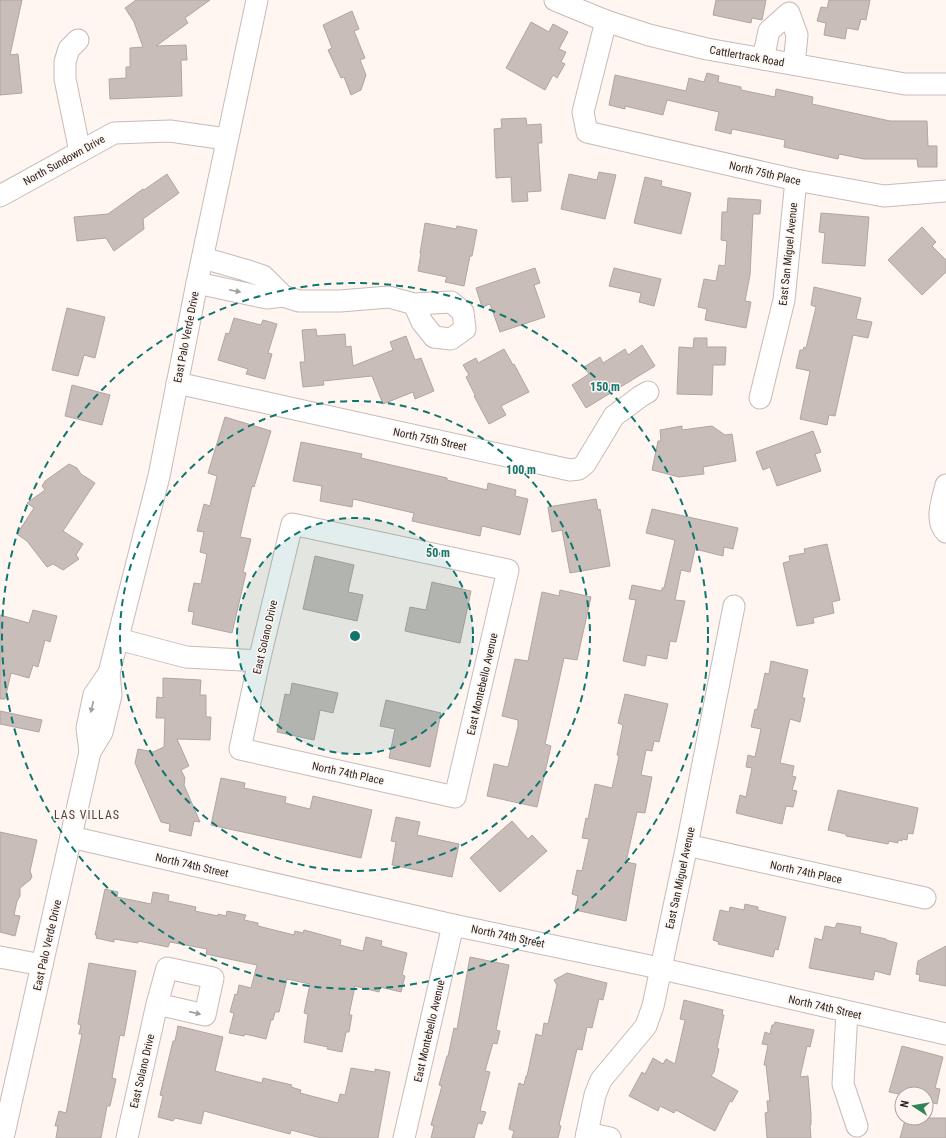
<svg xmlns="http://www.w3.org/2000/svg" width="946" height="1138" font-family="'Roboto Condensed',sans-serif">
<rect width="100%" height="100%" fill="#fff5f1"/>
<!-- building -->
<g fill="#c9bdb9" stroke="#b1a5a1">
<path d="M0,0H22L10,55L18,54L22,93L0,95Z"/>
<path d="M136,0H210L185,18L188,23L156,46L186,45L187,60H181L182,96L110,99L109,79L126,78V67H130V48L143,47L134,22L125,8Z"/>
<path d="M716,0H766L762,20L752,18L751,23L713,15Z"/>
<path d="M829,0H870L866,20L861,19L858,30L847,28L845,39L824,35L826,23L817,21L821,7L827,8Z"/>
<path d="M352,11L359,29L354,31L365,58L360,60L366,75L361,90L351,95L344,77L341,78L328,50L332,48L323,25Z"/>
<path d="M531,22L549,32L553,24L568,32L559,49L566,52L561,62L565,64L557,78L553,75L545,90L506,68Z"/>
<path d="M707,73L719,76L718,82L741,87V90L775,97L776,89L813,97L812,104L890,121H927L928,146H937V167H918L917,159H864L839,154L838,159L784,147L785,140L732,129L731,134L715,130L719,112L667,100L663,115L625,106V109L609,105L615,75L686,91L689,78L704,82Z"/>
<path d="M526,118L527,125L541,124L542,143H538L541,191L527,192L528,201L512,202L511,177L496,178L494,129L502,128L501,119Z"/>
<path d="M599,172L616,175L605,219L561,209L569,174L597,180Z"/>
<path d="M167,174L179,193L143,219L144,229L114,251L106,238L77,241L74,217L108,214L143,189L144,190Z"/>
<path d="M645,177L662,181L661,186L691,193L681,234L634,223Z"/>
<path d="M728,198L761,200L760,214H753L750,275L745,301L751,302L746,328L705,320L707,309L698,307L704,279L716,281L719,265L725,266L727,241L721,240L722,212H727Z"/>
<path d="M821,213L869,217L865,266L822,263L825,233L819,232Z"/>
<path d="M425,223L456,229L457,226L477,230L472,256H470L464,286L445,282L447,277L418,271L421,253H420Z"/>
<path d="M922,227L936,242L932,246L946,260V272L922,295L888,260Z"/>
<path d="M535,268L540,283L534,285L545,317L500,332L490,304L482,307L476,288Z"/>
<path d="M614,268L661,279L654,306L639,302L641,293L609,286Z"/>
<path d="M814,287L861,298L856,319L872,322L868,338L853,335L835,416L829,415L827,425L800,419L810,371L796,368L800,350H803L804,347L806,348L816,307L811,305Z"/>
<path d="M67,308L105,317L95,358L84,355L78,376L52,370Z"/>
<path d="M234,318L261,325L263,320L277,324L268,353L272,354L265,379L246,374L248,369L218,360L226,333L229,334Z"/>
<path d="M316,329L317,336L345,334L346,347L351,346L353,366L393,350L390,342L406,336L415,360L421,358L434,391L415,399L413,392L383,404L372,376L323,381L324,385L303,387L300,362H305L302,330Z"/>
<path d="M694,338H707V347H726L725,365H713L712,395L677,394L679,347L693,348Z"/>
<path d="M642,345L655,366L586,408L572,385L589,374L584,367L600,357L603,363L625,349L628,355Z"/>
<path d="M504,349L513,365L514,364L529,392L501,406L506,415L489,424L474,396L475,395L466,377L469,375L463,365L476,358L478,363Z"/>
<path d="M72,385L110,395L102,425L65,416Z"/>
<path d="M225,417L271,431L254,487L252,486L240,537L251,539L243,572L246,573L232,633L192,624L194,612L188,611L194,583L201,584L207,554L200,552L204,532L197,531L204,504L210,506L217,476L208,473Z"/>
<path d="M682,426V430L712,426L725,435L732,434L736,461L703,467L704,474L679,477L652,470L658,441H661L660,430Z"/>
<path d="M813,431L821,452L815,454L821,471L777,486L770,467L763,470L756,452Z"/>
<path d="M301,442L362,454L361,458L447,478V480L487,490L488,483L516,490L515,496L528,499L520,535L482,526L480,536L412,521L414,513L353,499L352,507L320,501L322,486L293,481Z"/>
<path d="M69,464L77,468L81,474L95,483L63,531L83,544L76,555L79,559L63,570L53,564L47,567L27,541L17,534L34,508L27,503L45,490L42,486L45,481Z"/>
<path d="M596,499L598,510L600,509L610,566L570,573L562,530L552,532L548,507Z"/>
<path d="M652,509L738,528L733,549L724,547L723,556L695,549L690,572L681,570L675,600L685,601L676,642L670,641L667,659L647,655L645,666L623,661L636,600L629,599L632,585L662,591V588H664L675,540L646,533Z"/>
<path d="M827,544L840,600L832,602L834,613L813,618L814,623L797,626L783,563L790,561L789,556L805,553L804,549Z"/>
<path d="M315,556L354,565L348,592L363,595L357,621L303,609Z"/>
<path d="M432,582L471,591L460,643L405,631L410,607L426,610Z"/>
<path d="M560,590L591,597L577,660L564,658L545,744L551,746L537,807L487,796L494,764L508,767L518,726V720L502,716L515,659L528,661L542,592L559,596Z"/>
<path d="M33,610L57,616L50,642L45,640L38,667L33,665L29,678L11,673L5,699H0V615L29,623Z"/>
<path d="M771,661L808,670L802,698H805L800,722L790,719L780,763L794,766L792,776L796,777L792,790L797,791L793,807L786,806L782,824L736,813L740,795L746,797L752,768L746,767L748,755L755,757L761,729L751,727L755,709L757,710L765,673L769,674Z"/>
<path d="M163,678L201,680L200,695H206V717H211L210,740L177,739L189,766L181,770L185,778L184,785L200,822L194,821L191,836L169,831L170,824L161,822L135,763L138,749L153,752L164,747L165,718H156L157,697L163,698Z"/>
<path d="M292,683L338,693L333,713L320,710L314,740L277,732L285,694L290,695Z"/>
<path d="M625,694L668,704L659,742L654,741L652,751L646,750L641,775L652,777L645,813L637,812L626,862L636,864L626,921L575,910L578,896L572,894L577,870L582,871L589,839L582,838L586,818L588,819L595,784L612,788L619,756L617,755L623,725L618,723Z"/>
<path d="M386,700L441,713L430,767L389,758L395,729L380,726Z"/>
<path d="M0,711L42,720L39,732L0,724Z"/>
<path d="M221,778L245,783L244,788L286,797L285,803L310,809L313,796L372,810L361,858L211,825Z"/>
<path d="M838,790L918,808L913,834L908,833L907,840L902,839V841L898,840V843L889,841L888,844L846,836V834L828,830Z"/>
<path d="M396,817L420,822L417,835L459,844L452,877L392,865L396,842L391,841Z"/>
<path d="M512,821L528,839L532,835L547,851L500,892L470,858Z"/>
<path d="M0,832L37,840L30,871L32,877L30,880L20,888V896L17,901L14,915L20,916L15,936L0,932Z"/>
<path d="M105,889L118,892L117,897L151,904L153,892L169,895L168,901L196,907L195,911L218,916V914L226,916L227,911L246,915L244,920L258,923V926L294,935L295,931L303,933L304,930L341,940L340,945L363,951L366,937L382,941L381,946L407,953L402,975L405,976L401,992L380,987L379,992L355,986L349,1015H352L349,1032H346L342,1052L327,1049L328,1047L304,1042L308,1014L304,1013L310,984L287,979L279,1012H275L273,1020H271L266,1039L245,1034L244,1036L229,1033L234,1013L230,1012L235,994L237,995L239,985L251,988L257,965L206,954L207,949L170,942L168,947L138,941V943L114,939V942L96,938L97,935H95Z"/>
<path d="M745,904L758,907V910L786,917L778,950L775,949L773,957L718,944L719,942L713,940L720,910L729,912L730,907L744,910Z"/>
<path d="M837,923L861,927L860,933L886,939V940L897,943L890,975L875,971L873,980L809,968L815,938L822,940L825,926L835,928Z"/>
<path d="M946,946V986L919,981L920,975L916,974L918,961Z"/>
<path d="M470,957L509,965L496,1030L500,1031L497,1044L493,1043L485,1071L490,1072L480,1111L486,1112L482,1124L478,1123L474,1138H431L434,1126L431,1125L442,1086L439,1085L447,1056H448L454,1028L457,1029Z"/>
<path d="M89,963L136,971L124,1036L120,1035L112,1078L116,1079L110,1106H107L101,1138H56L58,1126H55L59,1111L66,1113L82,1034H79L81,1025L78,1024Z"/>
<path d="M567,973L607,983L603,1000L599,999L592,1028L587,1027L582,1050L577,1049L559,1125L561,1126L558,1138H512L514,1131L509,1129L519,1083L524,1085L526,1076H527L536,1034L542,1036L544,1023L548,1024L557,985L554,980Z"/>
<path d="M684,1000L723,1010L722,1015H724L717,1048L719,1049L714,1072L711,1076L738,1091L732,1102L730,1101L715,1131L676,1110L674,1113L660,1106L658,1111L629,1096L642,1072L645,1074L653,1058L663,1064L666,1059L675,1064L685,1020L680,1019Z"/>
<path d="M775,1022L814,1030L810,1047L807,1046L800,1077L808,1076L811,1114V1125H810L811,1138H767L765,1113L768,1112L767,1101H770L766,1065H764L768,1045L762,1044L765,1032L770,1034L772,1025H774Z"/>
<path d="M178,1026L223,1037L215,1071L262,1083L263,1078L275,1081L292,1085L291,1087L301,1090L300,1093L338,1103L340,1094L345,1095L351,1068L375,1072V1069L390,1072L378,1138H321L291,1130L290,1134L204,1111L201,1124L175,1118L173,1121L158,1117L163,1096L160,1095L173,1041H175Z"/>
<path d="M902,1046L943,1057L935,1088L940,1089L937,1104L926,1101V1094H899L889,1092Z"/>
<path d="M907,1118H946V1138H900L905,1120L906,1121Z"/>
</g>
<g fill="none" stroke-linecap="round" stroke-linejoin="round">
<!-- minor casing -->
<g stroke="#c7bbb6" stroke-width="23">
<g id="minor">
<path d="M555,0L606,21L649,35L707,49L905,84H946"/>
<path d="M606,21L583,112L587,132L796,180L884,196L946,191"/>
<path d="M78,40L69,49L65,62V79L80,152"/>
<path d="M763,59L769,31L789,13L797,35L794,64"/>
<path d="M0,196L114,133L170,131L226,139"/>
<path d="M197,283L267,298L283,296L263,276L245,270L203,258"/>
<path d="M283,296L299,301H340L389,297L414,304L451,302L463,312L465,329L451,339L434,337L422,322L414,304"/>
<path d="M177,383L570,470L579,469L585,464L614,416L641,396L648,392"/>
<path d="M760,398L784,300L796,180"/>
<path d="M946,485C943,499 934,520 946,532"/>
<path d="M292,524L508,570L455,797L240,749L259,661Z"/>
<path d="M118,639L186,657L259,661"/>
<path d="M90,752L87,728L94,695L109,673L159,476L197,283L257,0"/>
<path d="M71,837L453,925L645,965L946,1034"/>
<path d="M687,845L925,898"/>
<path d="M0,957L42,965"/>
<path d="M847,1012L843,1084L857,1126"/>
<path d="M587,1133L610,1138"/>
<path d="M3,1138L90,752L102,732L111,695L109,673"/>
<path d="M127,1138L157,1004L167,968L213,978L205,1015L157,1004"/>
<path d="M404,1138L453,925"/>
<path d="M586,1138L595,1095L601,1080L646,1026L653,1006L687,845L734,606"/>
</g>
</g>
<!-- minor -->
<use href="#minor" stroke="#fff" stroke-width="21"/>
</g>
<!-- one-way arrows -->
<defs><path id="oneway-solid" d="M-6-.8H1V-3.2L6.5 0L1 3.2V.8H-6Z"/></defs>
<g fill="#9f9d9c">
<use href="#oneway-solid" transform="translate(235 291) rotate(12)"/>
<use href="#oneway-solid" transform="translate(92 707) rotate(103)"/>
<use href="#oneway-solid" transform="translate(195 1013) rotate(13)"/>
</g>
<!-- distance rings -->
<circle cx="355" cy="636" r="118" fill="#0f766e" fill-opacity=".12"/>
<g fill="none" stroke="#0f766e" stroke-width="2" stroke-dasharray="7 5">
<circle cx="355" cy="636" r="118"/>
<circle cx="355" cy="636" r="235"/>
<circle cx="355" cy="636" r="353"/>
</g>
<g text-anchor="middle" stroke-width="3" stroke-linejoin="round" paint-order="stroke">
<!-- street labels -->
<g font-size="11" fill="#292523" stroke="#fff5f1">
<text transform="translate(747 56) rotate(10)" y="4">Cattlertrack Road</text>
<text transform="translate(64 160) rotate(-29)" y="4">North Sundown Drive</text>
<text transform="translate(765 173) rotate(13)" y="4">North 75th Place</text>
<text transform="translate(788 254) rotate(-84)" y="4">East San Miguel Avenue</text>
<text transform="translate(186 337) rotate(-79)" y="4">East Palo Verde Drive</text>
<text transform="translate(430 439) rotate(12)" y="4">North 75th Street</text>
<text transform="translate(265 637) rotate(-77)" y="4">East Solano Drive</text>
<text transform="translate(482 684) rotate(-77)" y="4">East Montebello Avenue</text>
<text transform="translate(348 773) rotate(12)" y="4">North 74th Place</text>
<text transform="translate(192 865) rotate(13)" y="4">North 74th Street</text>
<text transform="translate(806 872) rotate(12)" y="4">North 74th Place</text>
<text transform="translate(680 878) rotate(-78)" y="4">East San Miguel Avenue</text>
<text transform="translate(508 936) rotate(12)" y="4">North 74th Street</text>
<text transform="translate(47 945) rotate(-77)" y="4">East Palo Verde Drive</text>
<text transform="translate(825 1007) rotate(13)" y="4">North 74th Street</text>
<text transform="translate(429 1031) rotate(-77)" y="4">East Montebello Avenue</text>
<text transform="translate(142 1071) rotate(-77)" y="4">East Solano Drive</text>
</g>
<!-- neighbourhood labels -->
<g font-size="12" letter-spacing="1" fill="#4e4541" stroke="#fff5f1">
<text x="87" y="819">LAS VILLAS</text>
</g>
</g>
<circle cx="355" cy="636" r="6" fill="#0f766e" stroke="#fff5f1" stroke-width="2"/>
<g font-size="12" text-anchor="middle" font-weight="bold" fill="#0f766e" stroke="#fff5f1" stroke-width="3" stroke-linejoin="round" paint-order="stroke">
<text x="605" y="391">150 m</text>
<text x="521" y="474">100 m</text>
<text x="438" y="557">50 m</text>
</g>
<!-- north arrow -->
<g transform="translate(914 1106) rotate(282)"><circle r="19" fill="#fff5f1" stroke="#a9a29f"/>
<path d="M0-3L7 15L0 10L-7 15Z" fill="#338557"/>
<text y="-6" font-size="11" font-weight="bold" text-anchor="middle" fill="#292523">N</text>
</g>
</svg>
